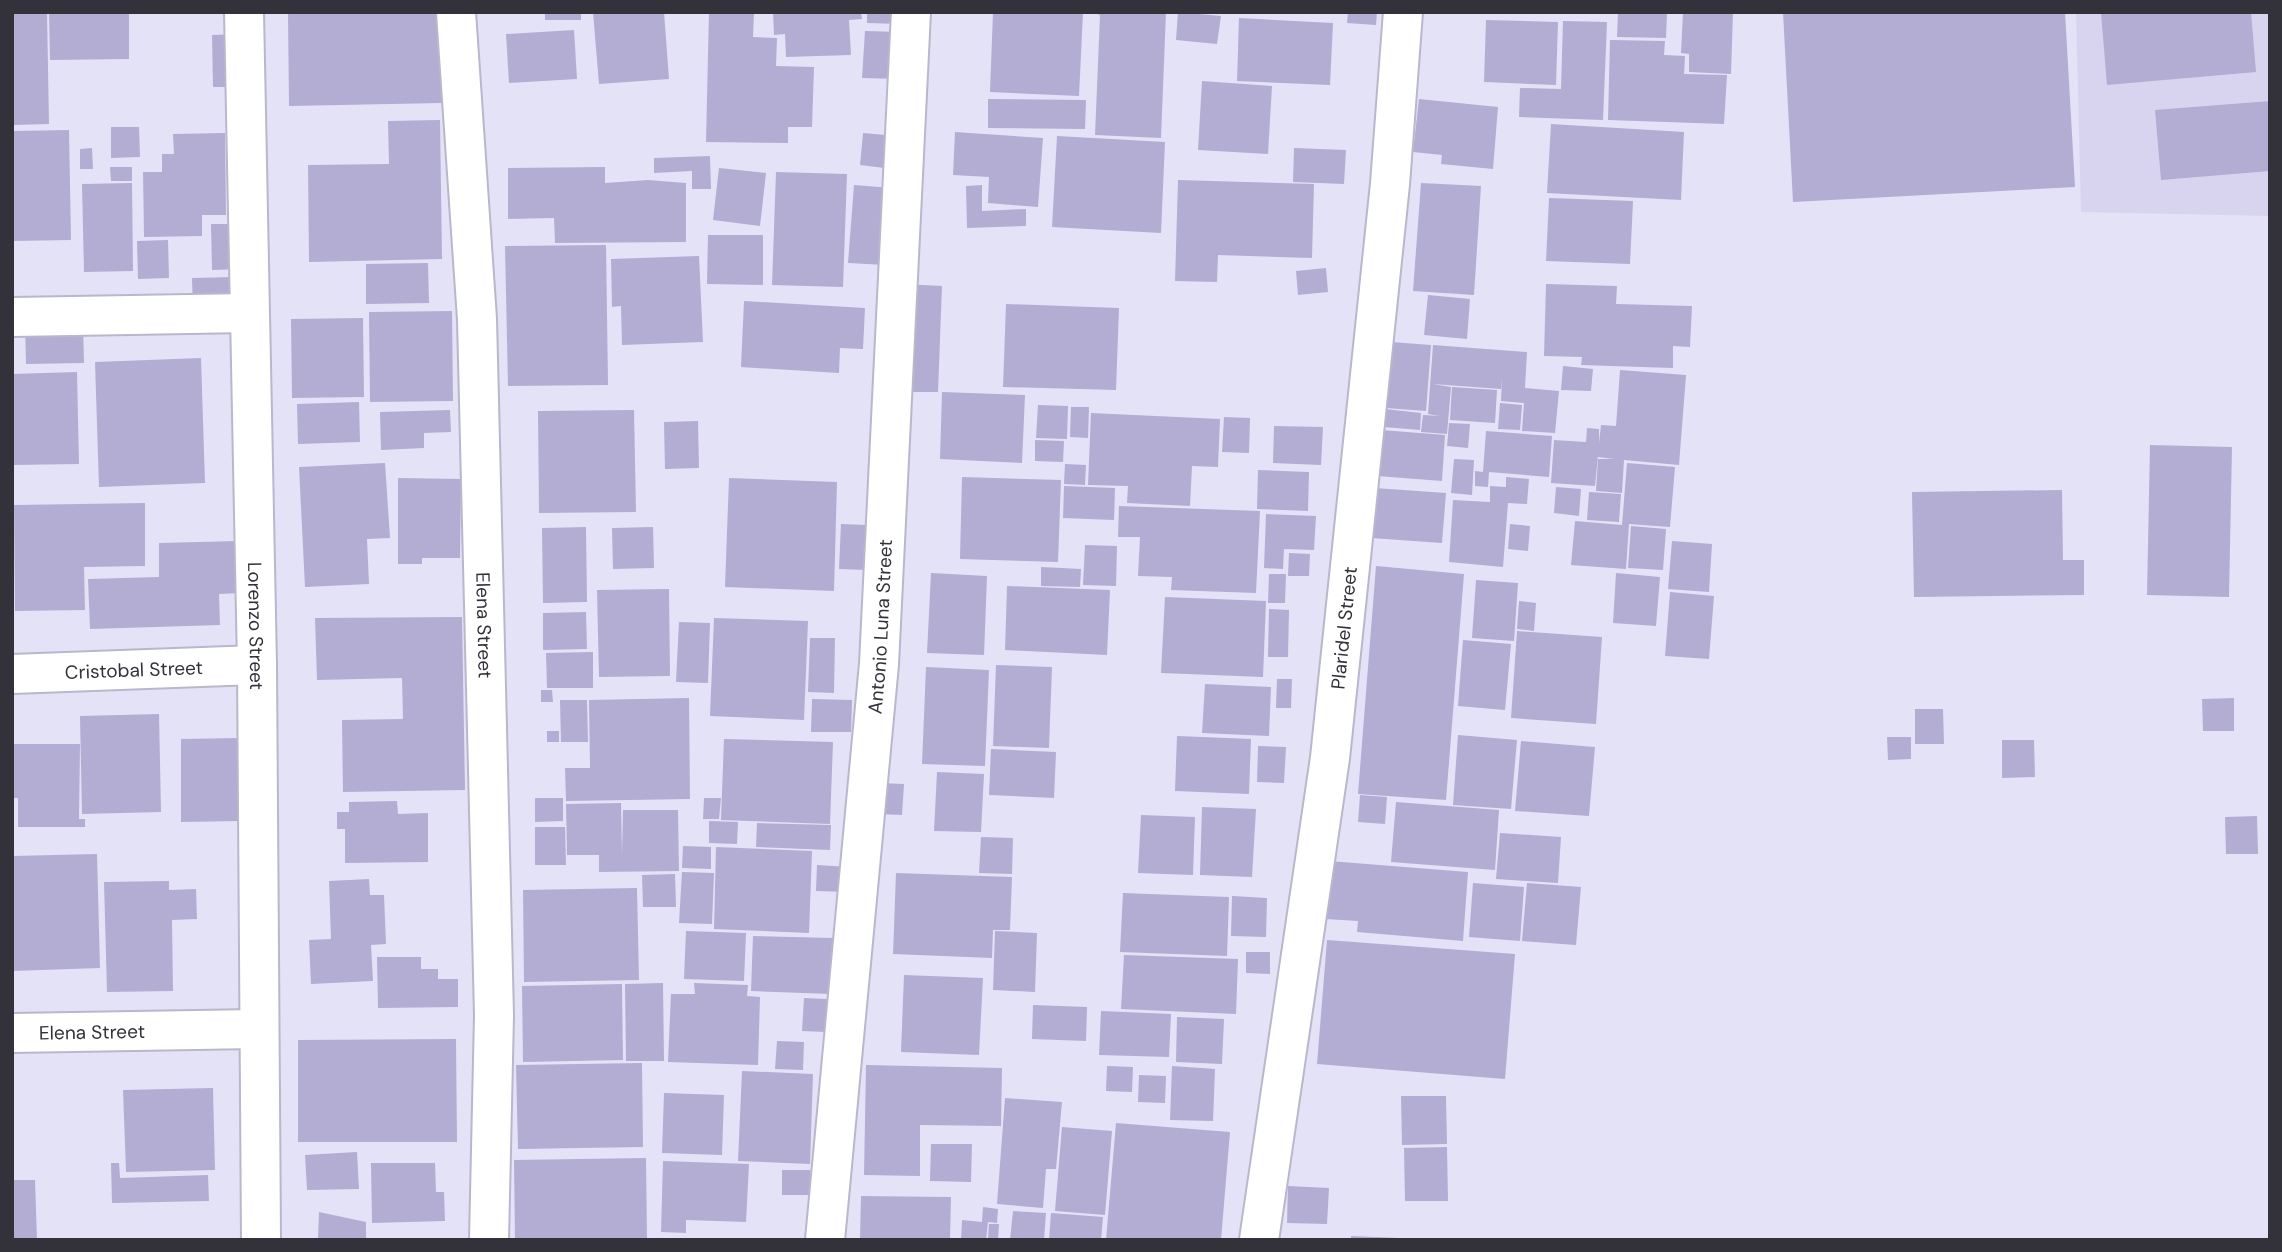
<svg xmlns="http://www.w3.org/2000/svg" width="2282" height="1252" font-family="'DM Sans',sans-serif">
<rect width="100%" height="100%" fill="#e4e2f6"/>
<!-- built -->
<path fill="#d8d4f0" d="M2076,12H2270V216L2081,212Z"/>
<!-- building -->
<g fill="#b3add3">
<path d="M12,12H47L49,124L12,125Z"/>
<path d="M49,12H129V59L50,60Z"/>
<path d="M288,12H440L442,103L289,106Z"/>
<rect x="545" y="12" width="36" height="8"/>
<path d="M593,12H664L669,79L599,84Z"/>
<path d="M709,12H754L753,37L777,38L776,66L814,67L812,127H788V143L706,142Z"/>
<path d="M773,12H861L862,19L849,20L851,55L786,57L785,34L774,35Z"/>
<path d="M867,12H901V24L867,23Z"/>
<path d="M993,12L1083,13L1079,96L990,92Z"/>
<path d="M1092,12H1166L1161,138L1095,135L1100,15Z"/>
<path d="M1178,12L1221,16L1217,44L1176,40Z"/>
<path d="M1348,12H1377L1376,25L1347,23Z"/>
<path d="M1618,12H1667L1666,38L1617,37Z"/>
<path d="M1683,12H1733L1731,74L1689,72V54L1681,53Z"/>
<path d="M1783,12H2065L2075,187L1793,202Z"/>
<path d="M2251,12L2256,72L2107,85L2101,13Z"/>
<path d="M1239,18L1333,23L1330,85L1237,81Z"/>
<path d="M1486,20L1558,22L1556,85L1484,82Z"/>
<path d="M1563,21L1607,22L1603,120L1519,117L1520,88L1561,89Z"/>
<path d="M574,30L577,79L509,83L506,34Z"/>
<path d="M865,31L900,32L897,79L862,78Z"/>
<path d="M240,34V87H213L212,35Z"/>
<path d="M1610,40L1665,41L1664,55L1685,56L1684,74L1727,75L1724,124L1608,120Z"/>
<path d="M1202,81L1272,86L1268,154L1198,150Z"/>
<path d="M988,99L1086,100L1085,129L988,128Z"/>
<path d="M1419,99L1498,107L1493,169L1441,164L1442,155L1413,152Z"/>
<path d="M2270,101V171L2161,180L2155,110Z"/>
<path d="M440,120L442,259L309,262L308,165L389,164L388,121Z"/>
<path d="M1551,124L1684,132L1681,200L1547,193Z"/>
<path d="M111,127H139L140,157L111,158Z"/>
<path d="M69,130L71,240L12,241V131Z"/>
<path d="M955,132L1043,138L1038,207L988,203L989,177L953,175Z"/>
<path d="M225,133L226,215H202V236L144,237L143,172H162V154H174L173,134Z"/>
<path d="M863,133L897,136L893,169L860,165Z"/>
<path d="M1057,136L1165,142L1161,233L1052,227Z"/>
<path d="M92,148L93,169H80V149Z"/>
<path d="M1294,148L1346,150L1344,184L1293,182Z"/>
<path d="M710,156L711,189H692V171L654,173V158Z"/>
<path d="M110,167H132V181H111Z"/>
<path d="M605,167V183L648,180L686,183V242L555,243L554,218L508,219V168Z"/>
<path d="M719,168L766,173L760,226L713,220Z"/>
<path d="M776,172L847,174L843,287L772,285Z"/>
<path d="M1178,180L1314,184L1312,258L1218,255L1217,282L1175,281Z"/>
<path d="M132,183L133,271L84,272L82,184Z"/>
<path d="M1421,183L1481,186L1474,295L1413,291Z"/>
<path d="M854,185L892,188L886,265L848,263Z"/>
<path d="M982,185V211L1026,209V226L967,228L966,186Z"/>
<path d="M1549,198L1633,201L1630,264L1546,261Z"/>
<path d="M211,224H244V269L212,270Z"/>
<path d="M708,235H763V285L707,284Z"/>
<path d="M168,240L169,278L138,279L137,241Z"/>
<path d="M606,245L608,385L508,386L505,246Z"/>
<path d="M699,256L703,342L622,345L621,306L612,307L611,259Z"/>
<path d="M428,263L429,303L366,304V264Z"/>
<path d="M1326,268L1328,292L1298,295L1296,271Z"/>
<path d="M235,277L236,311H193L192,278Z"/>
<path d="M903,284L942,286L938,392H899Z"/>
<path d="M1546,284L1617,286L1616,304L1692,306L1690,347L1673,346V368L1581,365L1582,357L1544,356Z"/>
<path d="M1428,295L1470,299L1467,339L1424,335Z"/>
<path d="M744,301L865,308L863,349L840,348L839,373L741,367Z"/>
<path d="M1006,304L1119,308L1116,390L1003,387Z"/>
<path d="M452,311L453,401L370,402L369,312Z"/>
<path d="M363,318L364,397L292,398L291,319Z"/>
<path d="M83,323L84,363L26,364L25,324Z"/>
<path d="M1391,342L1431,345L1426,411L1386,408Z"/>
<path d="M1433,345L1527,352L1525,388L1559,391L1555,433L1522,431L1524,403L1501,401L1502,377L1501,389L1433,384L1451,387L1447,434L1421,432L1423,415L1440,416L1428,414Z"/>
<path d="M201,358L205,483L99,487L95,362Z"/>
<path d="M1563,366L1593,369L1591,391L1561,390Z"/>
<path d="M1620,370L1686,375L1679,465L1624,460L1622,493L1596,491L1598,459H1614L1598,457V455L1595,486L1551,483L1554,440L1586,442L1587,428L1599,429V443L1601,425L1616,426Z"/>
<path d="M77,372L79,464L12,465V374Z"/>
<path d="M1452,387L1497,390L1495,423L1450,420Z"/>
<path d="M942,392L1025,395L1022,463L940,459Z"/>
<path d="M359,402L360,442L298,444L297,404Z"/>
<path d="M1500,403L1522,405L1520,430L1498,429Z"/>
<path d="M1038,405L1068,406L1067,439L1036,438Z"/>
<path d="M1071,407H1089L1088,438L1070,437Z"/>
<path d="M1385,409L1421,413L1420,430L1384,427Z"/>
<path d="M450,410L451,432L424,433V448L381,450L380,412Z"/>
<path d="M634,410L636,512L539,513L538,411Z"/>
<path d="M1091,413L1220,419L1218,467L1192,466L1190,506L1127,503L1128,486L1088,485Z"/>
<path d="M1224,417L1250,418L1249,453L1222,452Z"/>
<path d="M698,421L699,468L665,469L664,422Z"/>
<path d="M1449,423L1470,424L1468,448L1447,446Z"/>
<path d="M1274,426L1323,427L1321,465L1273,463Z"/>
<path d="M1381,430L1445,435L1442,481L1377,476Z"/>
<path d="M1486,431L1552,436L1549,477L1489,472L1488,487L1475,486V471L1483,472Z"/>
<path d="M1035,440L1064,441L1063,462L1035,461Z"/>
<path d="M2150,445L2232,447L2229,597L2147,595Z"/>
<path d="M1454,459L1474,460L1472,495L1451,493Z"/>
<path d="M385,463L390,538L367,539L369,584L305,587L299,467Z"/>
<path d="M1627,463L1675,467L1670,527L1629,524L1626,569L1571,565L1575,521L1622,525Z"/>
<path d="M1065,464L1086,465L1085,485L1064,484Z"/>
<path d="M1258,470L1309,472L1308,511L1257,509Z"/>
<path d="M962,477L1061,480L1058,562L960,559Z"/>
<path d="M1506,477L1529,479L1527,504L1508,503L1503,567L1449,562L1453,500L1490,502V486L1506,487Z"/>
<path d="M398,478L461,479L460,558H422V564H398Z"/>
<path d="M729,478L837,482L834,591L725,587Z"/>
<path d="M1064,486L1115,488L1114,520L1063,518Z"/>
<path d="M1556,487L1581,489L1579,516L1554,513Z"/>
<path d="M1375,488L1446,493L1442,543L1371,538Z"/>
<path d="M2062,490L2063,560H2084V595L1914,597L1912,492Z"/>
<path d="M1589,492L1621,494L1619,522L1587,520Z"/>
<path d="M145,503V566L84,567L85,610L15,611L14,505Z"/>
<path d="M1119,506L1260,511L1256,593L1171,590L1172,577L1138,576L1140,537H1118Z"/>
<path d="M1266,514L1316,516L1314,550L1284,549L1283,569L1264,568Z"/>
<path d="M841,524L868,525L866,570L839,569Z"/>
<path d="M1510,524L1530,526L1528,551L1508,549Z"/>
<path d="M1631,526L1666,529L1663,570L1628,568Z"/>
<path d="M586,527L587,602L543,603L542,528Z"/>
<path d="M653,527L654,568L613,569L612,528Z"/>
<path d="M238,541L240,593L219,594L220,625L90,629L88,579L159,577V543Z"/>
<path d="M1672,541L1712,544L1709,592L1668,589Z"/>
<path d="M1085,545L1117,546L1116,586L1083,585Z"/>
<path d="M1289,553L1310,554L1309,576H1288Z"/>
<path d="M1376,566L1464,574L1446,800L1358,794Z"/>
<path d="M1041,567L1081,569L1080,587L1041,586Z"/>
<path d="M931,573L987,576L984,655L927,653Z"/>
<path d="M1616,573L1660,577L1656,626L1613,623Z"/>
<path d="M1269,574H1286L1285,603H1268Z"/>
<path d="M1476,580L1518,583L1514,641L1472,638Z"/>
<path d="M1007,586L1110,590L1107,655L1005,650Z"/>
<path d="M669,589L670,676L599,677L597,590Z"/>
<path d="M1670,592L1714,596L1709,659L1665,656Z"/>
<path d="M1165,597L1266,601L1263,677L1161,673Z"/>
<path d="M1519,601L1536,603L1534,631L1517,629Z"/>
<path d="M1269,609L1289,610L1288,657H1268Z"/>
<path d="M586,612L587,649L543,650V613Z"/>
<path d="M462,617L465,790L343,792L342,720L403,719L402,678L317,680L315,618Z"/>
<path d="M714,618L808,621L804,720L710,716Z"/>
<path d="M679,622L710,623L708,683L676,682Z"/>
<path d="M1517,631L1602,637L1596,724L1511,718Z"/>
<path d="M810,638H835L834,693L808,692Z"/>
<path d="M1463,640L1511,644L1505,710L1458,706Z"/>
<path d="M593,652V688H547L546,653Z"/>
<path d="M996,665L1052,667L1049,748L993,746Z"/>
<path d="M926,667L989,670L985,766L922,764Z"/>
<path d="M1277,679H1292L1291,708H1276Z"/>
<path d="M1205,684L1271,687L1269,736L1202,733Z"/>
<path d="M541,690H552L553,702H541Z"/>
<path d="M689,698L690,799L566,801L565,768H590L589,700Z"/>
<path d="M2234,698V731H2203L2202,699Z"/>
<path d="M812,699L852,700L851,732H811Z"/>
<path d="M560,700H587L588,742H561Z"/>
<path d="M1915,709H1943L1944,744H1915Z"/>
<path d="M159,714L161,812L82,814L80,716Z"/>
<rect x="547" y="731" width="12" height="11"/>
<path d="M1458,735L1517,740L1511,809L1453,805Z"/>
<path d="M1177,736L1251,739L1249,794L1175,791Z"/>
<path d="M1887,737H1911V759L1888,760Z"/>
<path d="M239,738L241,821L181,822V739Z"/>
<path d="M724,739L833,742L830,824L721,820Z"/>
<path d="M2002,740H2034L2035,777L2002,778Z"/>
<path d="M1521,741L1595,747L1589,816L1515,811Z"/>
<path d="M12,744H80L79,819H85V827H18V798H12Z"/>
<path d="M1258,746L1286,747L1284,783L1257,782Z"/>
<path d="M991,749L1056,752L1054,798L989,795Z"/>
<path d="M937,772L984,774L981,832L934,831Z"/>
<path d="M879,783L904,784L902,815L878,814Z"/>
<path d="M1360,795L1387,797L1385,824L1358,822Z"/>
<path d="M535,798H563V821L535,822Z"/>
<path d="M704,798H721L719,819H703Z"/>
<path d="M397,801L398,814L428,813V862L345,863V829H337V812H349V802Z"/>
<path d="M1396,802L1499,810L1495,870L1391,862Z"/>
<path d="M621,803L622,855L623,810H678L679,871L599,872V855H567L566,804Z"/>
<path d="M1202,807L1256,809L1252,877L1200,875Z"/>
<path d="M1141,815L1195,817L1193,875L1138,873Z"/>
<path d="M2257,816L2258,854H2226L2225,817Z"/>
<path d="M709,821L738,822L737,844L709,843Z"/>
<path d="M757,823L831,825L830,850L756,847Z"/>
<path d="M535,827H565L566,865H535Z"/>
<path d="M1500,833L1561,837L1558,883L1496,879Z"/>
<path d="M981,837L1013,838L1012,874L979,873Z"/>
<path d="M683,846L711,847V869L682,868Z"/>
<path d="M716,847L812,851L809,933L714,929Z"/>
<path d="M97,854L100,968L12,971V856Z"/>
<path d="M1329,861L1468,872L1463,941L1357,932L1358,921L1325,919Z"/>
<path d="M817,865L850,867L849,892L816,891Z"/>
<path d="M682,872L714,873L712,924L679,923Z"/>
<path d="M896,873L1012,877L1010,930H993L992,958L893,954Z"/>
<path d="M675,874L676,907H643L642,875Z"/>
<path d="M369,879L370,895H384L386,944L371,945L373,981L311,984L309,940L331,939L329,881Z"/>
<path d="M169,881V890L196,889L197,919L172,920L173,991L107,992L104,882Z"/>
<path d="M1473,883L1524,887L1520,941L1469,937Z"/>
<path d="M1527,883L1581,887L1576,945L1522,941Z"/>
<path d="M637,888L639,980L524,982L523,890Z"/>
<path d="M1123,893L1229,897L1227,956L1120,952Z"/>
<path d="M1232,896L1267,898L1266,937L1231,936Z"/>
<path d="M686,931L746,933L744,981L684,979Z"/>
<path d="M995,931L1037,933L1035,992L993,990Z"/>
<path d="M753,936L833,938L831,994L751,991Z"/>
<path d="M1327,940L1515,954L1505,1079L1317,1064Z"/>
<path d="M1246,952H1270V974L1246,973Z"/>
<path d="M1124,955L1238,959L1236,1014L1121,1009Z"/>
<path d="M377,957H421V969H438V979H458V1007L378,1008Z"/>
<path d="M904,975L983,978L979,1055L901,1052Z"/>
<path d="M663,983L664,1061H626L625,984Z"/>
<path d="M694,983L748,985L747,996L760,997L758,1065L668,1062L671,994H695Z"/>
<path d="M622,984L623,1060L523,1062L522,986Z"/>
<path d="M804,998L827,999L826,1032L802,1031Z"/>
<path d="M1033,1005L1087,1007L1086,1041L1032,1039Z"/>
<path d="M1101,1011L1171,1014L1169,1057L1099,1055Z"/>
<path d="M1177,1017L1224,1019L1222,1064L1176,1062Z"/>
<path d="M456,1039L457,1142H298V1040Z"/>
<path d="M777,1041L804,1042L803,1070L775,1069Z"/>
<path d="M642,1063L643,1147L518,1149L516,1065Z"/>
<path d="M866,1065L1002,1068L1001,1126L920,1125V1176L864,1175Z"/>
<path d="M1107,1066L1133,1067L1132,1092L1106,1091Z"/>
<path d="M1172,1066L1215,1069L1213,1121L1170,1120Z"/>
<path d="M742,1071L813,1074L810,1164L738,1161Z"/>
<path d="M1139,1075L1166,1076L1165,1103L1138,1102Z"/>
<path d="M213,1088L215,1170L126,1172L123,1090Z"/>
<path d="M664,1093L724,1095L722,1155L662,1153Z"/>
<path d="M1401,1096H1446L1447,1144L1402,1145Z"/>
<path d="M1005,1098L1062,1102L1056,1169H1046L1043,1208L997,1204Z"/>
<path d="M1116,1123L1230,1132L1221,1240H1106Z"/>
<path d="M1062,1127L1112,1131L1105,1215L1055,1211Z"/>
<path d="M931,1144H972L971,1182L930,1181Z"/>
<path d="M1447,1147L1448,1201H1405L1404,1148Z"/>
<path d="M357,1152L359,1189L307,1190L305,1155Z"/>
<path d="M646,1158L647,1240H515L514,1160Z"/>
<path d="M663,1161L749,1164L746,1222L686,1220V1233L661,1232Z"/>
<path d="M111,1163H119L120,1178L208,1175L209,1201L112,1203Z"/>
<path d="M371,1163H435L436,1192H444L445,1221L372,1223Z"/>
<rect x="782" y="1170" width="28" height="25"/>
<path d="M12,1180H35L37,1240H12Z"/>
<path d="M1288,1186L1329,1188L1327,1224L1287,1223Z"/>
<path d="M861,1196L951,1197L950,1240H860Z"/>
<path d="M983,1207L998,1209L997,1223L988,1222L986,1240H961L962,1220L982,1222Z"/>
<path d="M1013,1211L1046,1213L1044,1240H1010Z"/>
<path d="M319,1212L366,1222V1240H318Z"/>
<path d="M1051,1213L1103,1217L1101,1240H1049Z"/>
<path d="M989,1224H999L998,1240H988Z"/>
<path d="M1351,1236L1399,1238V1240H1351Z"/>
</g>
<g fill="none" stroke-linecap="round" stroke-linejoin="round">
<!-- minor casing -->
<g stroke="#b9b7cb" stroke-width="42">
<g id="minor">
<path id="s1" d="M244,12L257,665L261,1240"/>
<path id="s2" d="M456,12L477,319L494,1015L489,1240"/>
<path d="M12,317L249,313"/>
<path id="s3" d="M12,674L257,665"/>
<path id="s4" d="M12,1033L258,1029"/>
<path id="s5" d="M825,1240L879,664L911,12"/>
<path id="s6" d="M1259,1240L1330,758L1390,184L1403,12"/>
</g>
</g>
<!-- minor -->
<use href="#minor" stroke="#fff" stroke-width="38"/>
</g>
<g text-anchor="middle" stroke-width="6" stroke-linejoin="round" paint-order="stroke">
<!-- street labels -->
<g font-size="19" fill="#33323a" stroke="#fff">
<text dy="7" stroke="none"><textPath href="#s1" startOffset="614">Lorenzo Street</textPath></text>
<text dy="7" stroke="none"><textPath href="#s2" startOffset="614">Elena Street</textPath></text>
<text dy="7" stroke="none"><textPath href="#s5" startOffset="616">Antonio Luna Street</textPath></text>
<text dy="7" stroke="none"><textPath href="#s6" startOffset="618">Plaridel Street</textPath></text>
<text dy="7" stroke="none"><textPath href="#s3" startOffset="122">Cristobal Street</textPath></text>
<text dy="7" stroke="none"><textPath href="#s4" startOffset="80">Elena Street</textPath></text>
</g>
</g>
<!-- border -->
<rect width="2282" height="1252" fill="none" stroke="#33323a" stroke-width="28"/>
</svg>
